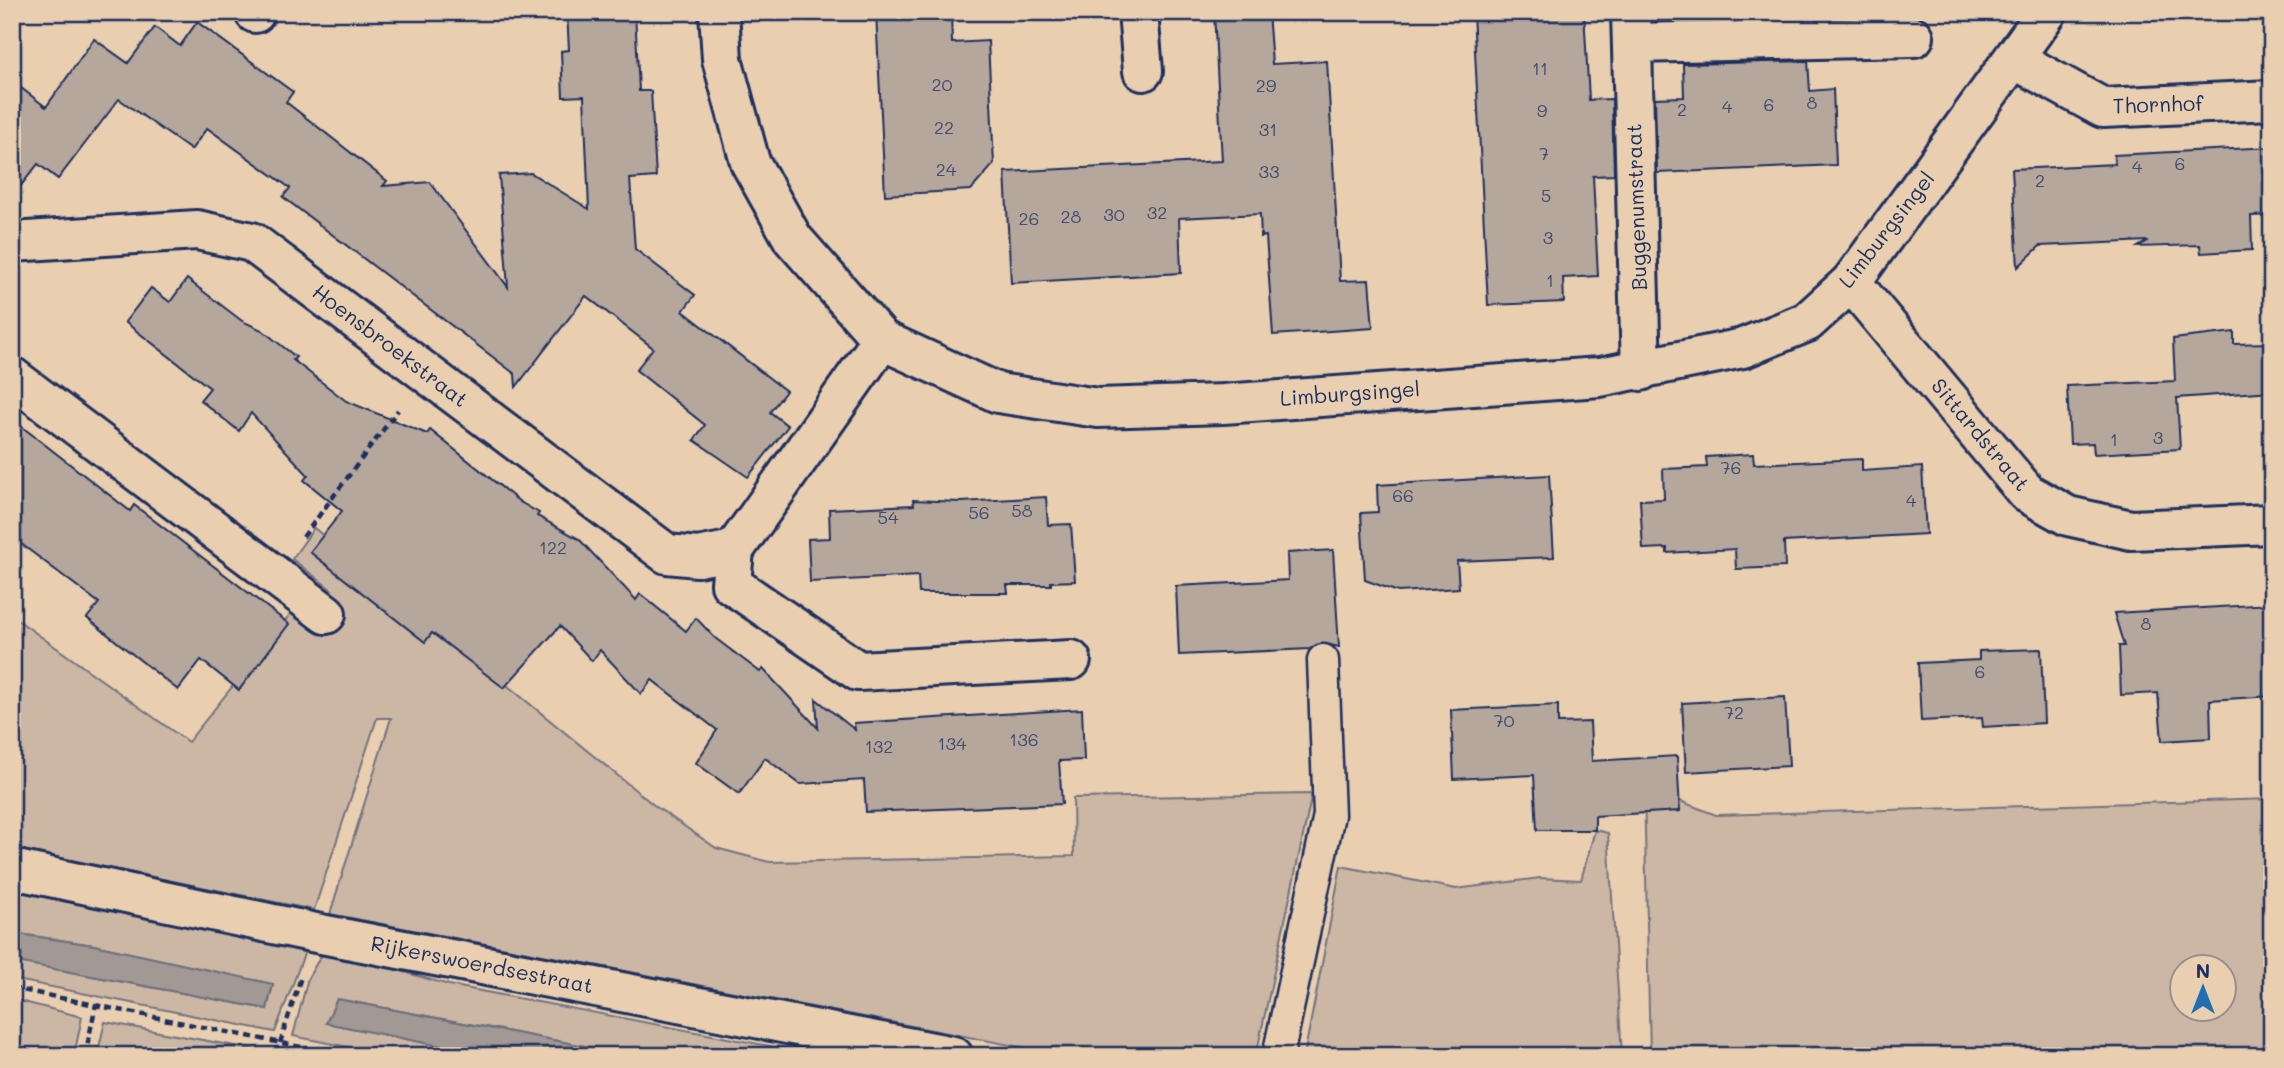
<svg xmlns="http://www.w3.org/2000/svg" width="2284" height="1068" font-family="Mali,sans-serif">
<rect width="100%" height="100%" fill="#e9cfb0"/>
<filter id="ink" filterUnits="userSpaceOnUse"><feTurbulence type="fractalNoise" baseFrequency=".0143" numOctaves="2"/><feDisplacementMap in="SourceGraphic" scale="14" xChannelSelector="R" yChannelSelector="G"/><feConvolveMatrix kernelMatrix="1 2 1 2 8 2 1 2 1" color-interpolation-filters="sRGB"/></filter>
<g filter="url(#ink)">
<!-- green -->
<g fill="#cbb7a4" stroke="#737381" stroke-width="2" fill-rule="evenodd">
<path d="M314,528L655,806L716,848L769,862L1074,856L1073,798L1312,794L1256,1056H1067L330,914L391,718H377L314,910L12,848V616L188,742L291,613L308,624L332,590L292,559Z"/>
<path d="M1644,787L1716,815L2272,799V1056H1650ZM2182,967H2224V1009H2182Z"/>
<path d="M1595,830L1608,833L1622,1056H1304L1341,866L1456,889L1540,878L1581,880Z"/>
<path d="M12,889L307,946L275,1032L12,979V961L267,1009L273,985L94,945L12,933Z"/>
<path d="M325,949L449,985L822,1056H637L337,999L327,1023L490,1056H393L293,1036L308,978Z"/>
<path d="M12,999L82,1017L74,1056H12Z"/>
<path d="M105,1022L289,1056H97Z"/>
</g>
<!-- water -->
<g fill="#a29894" stroke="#6c6e7e" stroke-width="2">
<path d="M12,933L94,945L273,984L267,1009L12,961Z"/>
<path d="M337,999L637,1056H490L326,1023Z"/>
</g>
<!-- building -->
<g fill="#b6a79c" stroke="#1b2f5e" stroke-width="2">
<path d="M567,12H635L639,91H651L656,177L630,179L635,249L695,295L683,311L786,391L770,412L788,426L748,477L694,440L705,425L636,370L653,348L586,296L516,387L515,374L283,197L290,188L207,128L191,150L119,99L58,179L38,164L12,197V81L46,107L94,39L128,63L155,27L180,46L197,22L293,92L286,102L387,181L383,186L430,182L508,287L499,175L531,173L589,209L584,96L563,97L561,51L569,50Z"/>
<path d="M876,12H951L952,43L988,41L994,164L971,190L885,195Z"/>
<path d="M1214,12H1268L1272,64L1327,61L1340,281L1369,280L1373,328L1273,335L1266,236L1261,237L1260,214L1179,218L1181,273L1011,283L1005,172L1222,161Z"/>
<path d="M1473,12H1584L1589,100L1612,99L1614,175L1593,176L1598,276L1563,278L1564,302L1488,305Z"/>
<path d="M1808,61L1810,91L1833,89L1836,165L1657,173L1655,98L1684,97L1683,64Z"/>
<path d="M2272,147V215L2251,216L2252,250L2201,253L2200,245L2138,247L2148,241L2040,246L2018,267L2012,169L2115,164L2114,155Z"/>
<path d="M187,279L242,321L262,330L296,357L293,360L346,401L427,434L430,430L520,502L539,513L537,516L579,539L636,600L640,594L686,631L696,618L715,638L760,672L763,669L818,728L816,699L855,730L854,723L1082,709L1084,760L1059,761L1062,804L866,812L864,780L800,784L765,758L739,794L696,763L717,730L652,680L641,694L600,650L592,661L560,626L504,688L432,633L425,642L310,552L342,511L304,480L308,475L251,413L239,431L200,400L210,388L125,322L151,288L170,302Z"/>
<path d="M2234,332V344L2269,343L2272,391L2177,398L2180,449L2094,454L2093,443L2070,444L2067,386L2175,381L2173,339Z"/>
<path d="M12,419L130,511L134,505L289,624L239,690L201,660L178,690L87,618L99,603L12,537Z"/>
<path d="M1753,454L1754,464L1862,459V471L1922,467L1926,534L1784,542L1785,567L1736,569L1735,549L1667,553V548L1643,549L1640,500L1664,499L1663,469L1707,467L1706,457Z"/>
<path d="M1549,475L1554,557L1457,561L1459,588L1398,592L1365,580L1361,513L1378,512L1377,485Z"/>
<path d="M1046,497L1048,525L1071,524L1075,581L1051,582V585H1007L1008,593H919L918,576L810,582L808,539L830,538L829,509L914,505L913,500L961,502Z"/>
<path d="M1333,550L1339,647L1322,643L1310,649L1179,655L1176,586L1288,580L1287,553Z"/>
<path d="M2272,604V696L2210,700L2211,738L2162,741L2158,693L2121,695L2119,646H2124L2114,613Z"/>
<path d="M2041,649L2044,723L1983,727L1982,718L1921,721L1918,663L1979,660V651Z"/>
<path d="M1785,697L1789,766L1686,772L1682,703Z"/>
<path d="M1558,705V723L1590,722L1592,761L1677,756L1680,811L1595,816V830H1537L1534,775L1454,779L1451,710Z"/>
</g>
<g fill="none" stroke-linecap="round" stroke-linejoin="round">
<!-- lane casing -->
<g stroke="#1b2f5e" stroke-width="35">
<path id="lane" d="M1278,1056L1329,815L1323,660"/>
</g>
<!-- street casing -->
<g stroke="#1b2f5e" stroke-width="44">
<g id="street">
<path d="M255,12V13"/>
<path d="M719,12L722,59L750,162L793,239L882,340L998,393L1098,408L1223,404L1600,377L1743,348L1807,322L1851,282L2047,12"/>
<path d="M1138,12L1143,71"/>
<path d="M1631,12L1641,371"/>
<path d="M1632,43L1914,37"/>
<path d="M2014,59L2103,108L2272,100"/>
<path d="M12,242L197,230L252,242L667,554L698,557L734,550L882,340"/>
<path d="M1851,282L2027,493L2068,516L2131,530L2272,524"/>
<path d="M12,377L326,614"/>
<path d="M734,550L731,584L858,671L1071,660"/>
<path d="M12,869L316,933L953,1056"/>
</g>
</g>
<!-- path -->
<g stroke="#1b2f5e" stroke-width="4.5" stroke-dasharray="7 5" stroke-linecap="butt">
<path d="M303,537L398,410"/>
<path d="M12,988L345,1056"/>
<path d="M280,1043L301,977"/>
<path d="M85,1056L96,1004"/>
</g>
<!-- lane -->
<use href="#lane" stroke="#e9cfb0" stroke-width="30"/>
<!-- street -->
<use href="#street" stroke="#e9cfb0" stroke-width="38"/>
</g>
</g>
<g text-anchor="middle" stroke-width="5" stroke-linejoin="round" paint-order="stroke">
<!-- number labels -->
<g font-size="18" fill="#424d6e">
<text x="1540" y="75">11</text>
<text x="942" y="91">20</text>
<text x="1266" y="92">29</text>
<text x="1812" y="109">8</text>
<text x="1769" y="111">6</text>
<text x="1727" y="113">4</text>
<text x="1682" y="116">2</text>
<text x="1542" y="117">9</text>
<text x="944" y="134">22</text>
<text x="1268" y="136">31</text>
<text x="1544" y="160">7</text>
<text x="2180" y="170">6</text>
<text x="2137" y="173">4</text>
<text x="946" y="176">24</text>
<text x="1269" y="178">33</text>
<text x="2040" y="187">2</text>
<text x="1546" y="202">5</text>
<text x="1157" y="219">32</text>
<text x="1114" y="221">30</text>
<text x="1071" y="223">28</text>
<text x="1029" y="225">26</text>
<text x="1548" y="244">3</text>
<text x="1550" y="287">1</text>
<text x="2158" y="444">3</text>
<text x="2114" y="446">1</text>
<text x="1731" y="474">76</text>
<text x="1403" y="502">66</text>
<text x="1911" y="507">4</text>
<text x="1022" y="517">58</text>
<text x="979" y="519">56</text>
<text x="888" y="524">54</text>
<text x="553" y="554">122</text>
<text x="2146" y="630">8</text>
<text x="1980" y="678">6</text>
<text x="1734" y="719">72</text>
<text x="1504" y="727">70</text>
<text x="1024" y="746">136</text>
<text x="952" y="750">134</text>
<text x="879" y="753">132</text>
</g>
<!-- street labels -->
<g font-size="21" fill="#1b2f5e" stroke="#e9cfb0">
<text transform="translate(2158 105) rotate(-2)" y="7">Thornhof</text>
<text transform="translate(1637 207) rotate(-92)" y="7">Buggenumstraat</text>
<text transform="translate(1887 230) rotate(-52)" y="7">Limburgsingel</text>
<text transform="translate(390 346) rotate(37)" y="7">Hoensbroekstraat</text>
<text transform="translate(1350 394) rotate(-4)" y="7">Limburgsingel</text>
<text transform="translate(1980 435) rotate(50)" y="7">Sittardstraat</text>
<text transform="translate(482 965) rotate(11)" y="7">Rijkerswoerdsestraat</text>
</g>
</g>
<!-- margin -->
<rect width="2284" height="1068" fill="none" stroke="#e9cfb0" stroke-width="42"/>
<rect x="21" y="21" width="2242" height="1026" fill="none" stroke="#1b2f5e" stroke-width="2.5" filter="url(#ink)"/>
<!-- north arrow -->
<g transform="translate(2203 988)"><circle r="33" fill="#e9cfb0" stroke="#978f8f" stroke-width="2"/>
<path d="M0-5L12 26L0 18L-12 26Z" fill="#1f6fb2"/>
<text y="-10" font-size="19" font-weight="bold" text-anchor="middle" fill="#1b2f5e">N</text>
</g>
</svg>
